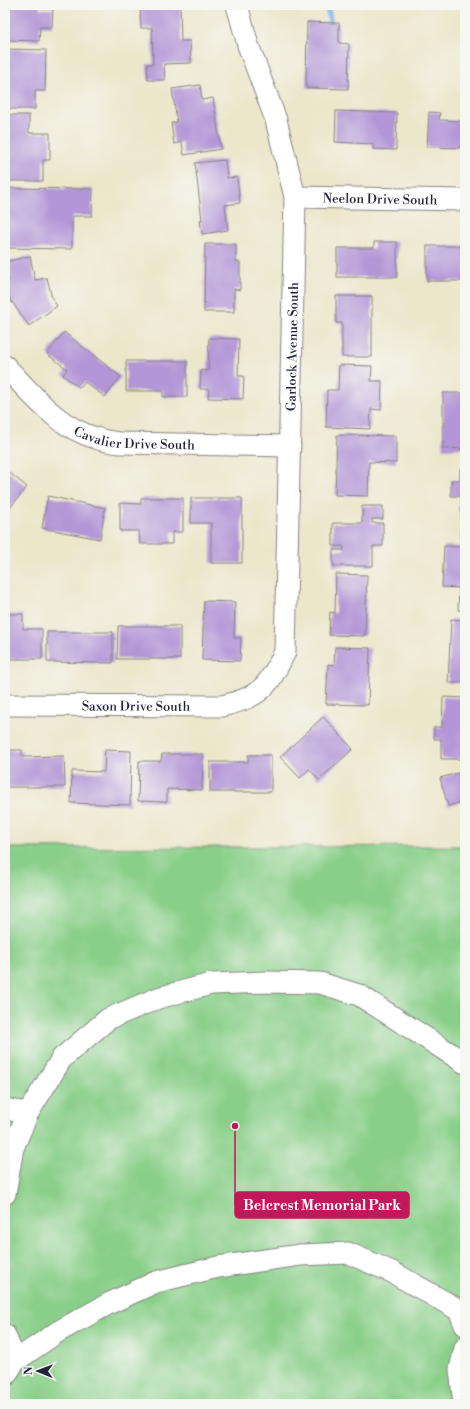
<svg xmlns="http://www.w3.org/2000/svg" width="470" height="1409" font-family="'Libre Bodoni',serif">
<rect width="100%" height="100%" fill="#f6f6f2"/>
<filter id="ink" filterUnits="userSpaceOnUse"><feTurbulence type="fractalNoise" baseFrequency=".025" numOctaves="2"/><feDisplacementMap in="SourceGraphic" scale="8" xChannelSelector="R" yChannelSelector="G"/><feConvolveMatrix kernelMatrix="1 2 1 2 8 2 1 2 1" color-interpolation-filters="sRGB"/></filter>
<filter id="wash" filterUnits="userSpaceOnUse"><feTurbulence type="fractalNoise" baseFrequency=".012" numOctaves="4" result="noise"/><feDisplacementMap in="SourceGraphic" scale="16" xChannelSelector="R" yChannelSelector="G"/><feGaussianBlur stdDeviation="0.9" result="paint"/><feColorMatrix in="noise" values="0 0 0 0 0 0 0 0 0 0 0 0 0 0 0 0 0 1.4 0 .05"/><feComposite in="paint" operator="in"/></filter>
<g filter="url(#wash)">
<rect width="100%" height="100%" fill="#ece6ca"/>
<!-- green -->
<path fill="#89cf89" stroke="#567862" d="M465,846V1404H5V848Z"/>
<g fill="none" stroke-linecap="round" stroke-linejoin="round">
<!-- stream -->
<path stroke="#71b2e5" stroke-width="6" d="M327,5L332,31"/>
</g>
<g id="blocks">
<!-- building -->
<g fill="#b296d7">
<path d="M5,5H40V9H53L52,27H40L39,41L5,40Z"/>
<path d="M140,5H180L181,41H190L191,63L164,64L165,80H148L147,64H153L152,28H141Z"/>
<path d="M307,22L339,23V43L349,44L348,89L306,88Z"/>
<path d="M6,49L46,50L45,91H35V109H5Z"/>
<path d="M200,85L202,100L213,98L221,149L184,155L182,142L174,144L171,123L177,122L172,89Z"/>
<path d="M336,111L397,113L396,150L373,149V144L335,142Z"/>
<path d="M429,112L440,113L439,120L465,121V148L427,147Z"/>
<path d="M6,115H29V133H50V160H43V181H6Z"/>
<path d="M225,160L227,178L237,177L240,203L225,205L228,230L202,234L200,220H202L195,163Z"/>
<path d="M5,188L93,189L92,216H72V249L5,248Z"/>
<path d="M374,242H397V277H337V248H374Z"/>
<path d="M205,244H236V262H240V290L234,289V312H204Z"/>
<rect x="427" y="246" width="38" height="35"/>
<path d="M30,256L35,280L47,278L52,298L57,306L29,326L12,302H11L6,281H9L5,262Z"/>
<path d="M336,296H372V357H342V323H336Z"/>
<path d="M64,332L121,377L105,397L85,382L80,388L63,375L67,369L47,354Z"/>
<path d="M209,338L239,339L238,376H244L243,399L208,398L209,389H200L201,370L208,371Z"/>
<path d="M126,361H187V397H163V391H126Z"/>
<path d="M339,365L372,366L371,381H382L381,410L371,409L370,429L326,427L327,390H338Z"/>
<path d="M443,393H465V448L443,449Z"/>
<path d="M337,435L396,436V463L369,462L368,496L335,495Z"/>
<path d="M5,469L27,487L5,514Z"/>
<path d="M460,469H465V538H461V496H451V480H460Z"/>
<path d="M48,496L105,508L100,539L42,528Z"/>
<path d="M141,498H183V532H172V544H140L139,531H120V503L141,504Z"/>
<path d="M191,498H242V563H211V523H191Z"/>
<path d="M362,506H383V519H372V523H383V546H373V566H333V550H344L343,546H333V523H362Z"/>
<path d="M444,546L465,547V611L458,610L459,588L442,587Z"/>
<path d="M336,574L367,575L365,636L329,635L330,612L335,613Z"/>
<path d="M204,601L235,602L234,638H241L240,661L202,660Z"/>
<path d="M5,614H23V629H42V659H5Z"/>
<path d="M451,619L465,620V683H448Z"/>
<path d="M118,626H180V659H117Z"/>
<path d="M47,632H113V663L47,662Z"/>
<path d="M335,647L370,648L368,705L326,704L328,664L334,665Z"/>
<path d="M443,697L465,698V759H441V739H434V727H442Z"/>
<path d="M323,717L353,749L319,780L309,769L300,778L280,757Z"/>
<path d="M5,750H22V757L64,756L65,787H5Z"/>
<path d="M105,750L131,751L130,805L71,803L72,771L104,772Z"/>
<path d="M162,754H203L202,790L167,789V802L138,801L139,761H161Z"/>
<path d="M248,755H271V792H210V762H248Z"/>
<path d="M465,771V801L448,806L440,778Z"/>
</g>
</g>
</g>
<g filter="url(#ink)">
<use href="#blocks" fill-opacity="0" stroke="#878482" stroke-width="1"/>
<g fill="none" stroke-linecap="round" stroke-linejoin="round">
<!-- minor casing -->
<g stroke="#878482" stroke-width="23">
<g id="minor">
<path id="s1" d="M295,197L465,200"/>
<path id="s2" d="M5,366C32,394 57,427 96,438C103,441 112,442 120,443L290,446"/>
<path id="s3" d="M5,705L222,706C261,697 268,687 285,652L295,197L276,120L248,45L237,5"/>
<path d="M5,1109L28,1113"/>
<path d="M5,1194L13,1148L28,1113L62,1058L108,1019L158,998L211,984L266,982L320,983L359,995L465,1063"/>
<path d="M5,1335L15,1361"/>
<path d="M5,1376L15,1361L59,1331L110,1303L156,1282L218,1267L300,1255L348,1253L392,1272L459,1310L465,1325"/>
<path d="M464,1404L460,1369L465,1348"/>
</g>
</g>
<!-- minor -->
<use href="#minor" stroke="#fff" stroke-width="21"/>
</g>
</g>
<g text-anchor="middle" stroke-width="3" stroke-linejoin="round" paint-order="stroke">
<!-- street labels -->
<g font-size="13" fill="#22223b" stroke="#f6f6f2">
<text dy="5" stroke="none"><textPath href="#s1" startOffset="85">Neelon Drive South</textPath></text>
<text dy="5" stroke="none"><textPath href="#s3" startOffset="610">Garlock Avenue South</textPath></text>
<text dy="5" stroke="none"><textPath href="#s2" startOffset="156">Cavalier Drive South</textPath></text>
<text dy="5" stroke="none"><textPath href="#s3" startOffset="131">Saxon Drive South</textPath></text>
</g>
</g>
<!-- callouts -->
<path fill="none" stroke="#c2185b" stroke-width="1.5" d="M235 1126L235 1205"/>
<circle fill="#c2185b" stroke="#f6f6f2" stroke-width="1.5" cx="235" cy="1126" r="4"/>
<rect fill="#c2185b" stroke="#c2185b" stroke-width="1.5" x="235" y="1192" width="174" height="26" rx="4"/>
<g font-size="14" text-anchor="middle" font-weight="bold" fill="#fff">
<text x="322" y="1210">Belcrest Memorial Park</text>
</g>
<!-- margin -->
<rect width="470" height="1409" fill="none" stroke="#f6f6f2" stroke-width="20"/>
<!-- north arrow -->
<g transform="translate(38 1371) rotate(271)" stroke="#f6f6f2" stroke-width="3" paint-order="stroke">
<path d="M0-3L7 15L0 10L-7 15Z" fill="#22223b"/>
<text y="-6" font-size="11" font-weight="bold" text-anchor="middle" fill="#22223b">N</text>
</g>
</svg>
